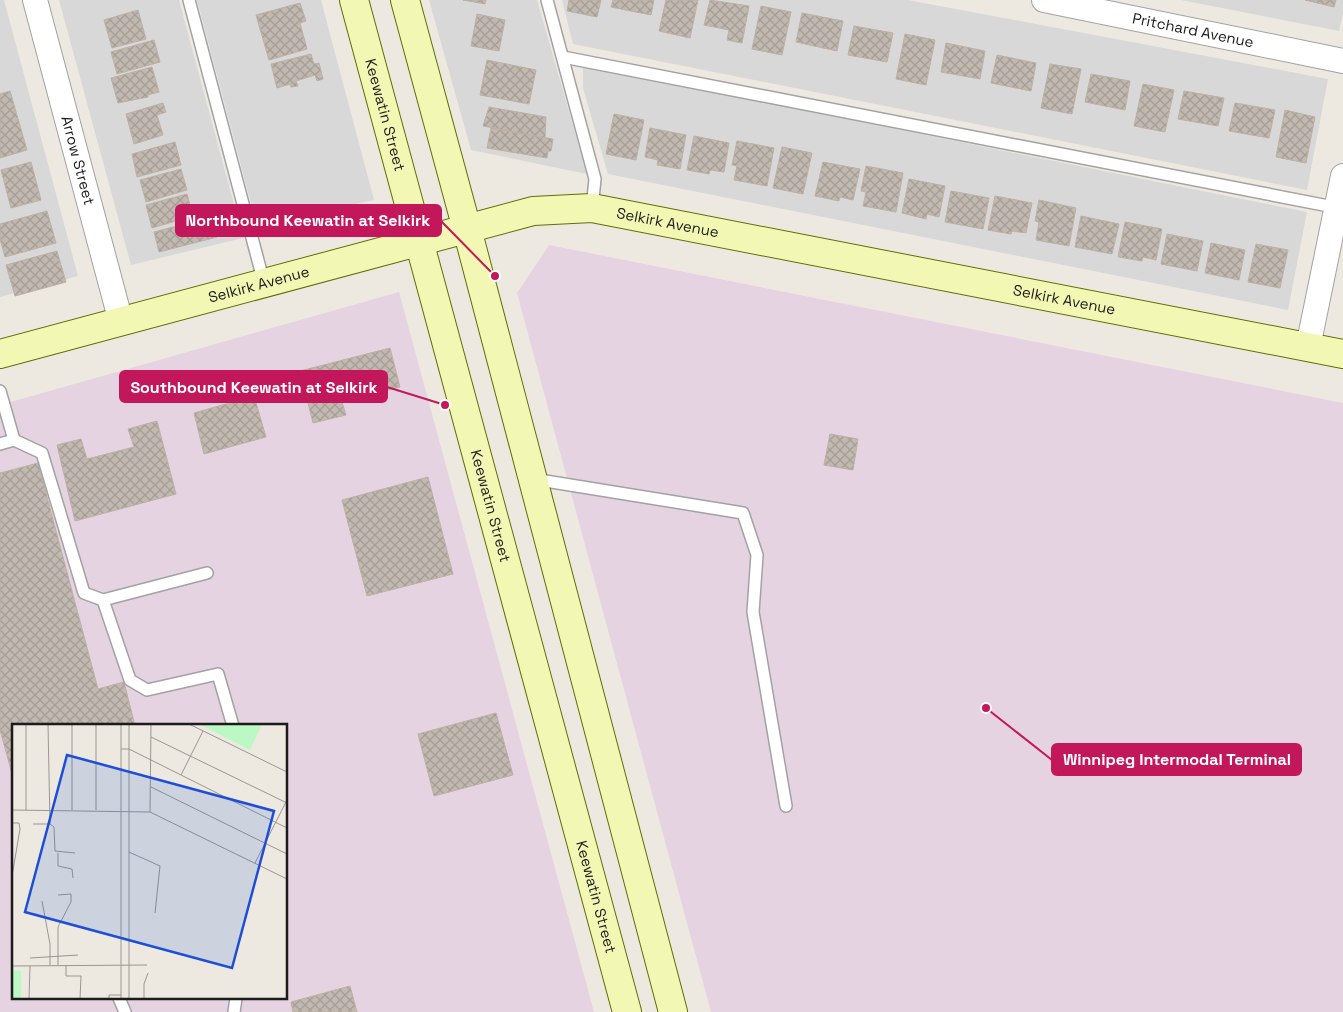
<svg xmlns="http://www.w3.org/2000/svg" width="1343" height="1012" font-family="'Space Grotesk',sans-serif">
<defs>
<pattern id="building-cross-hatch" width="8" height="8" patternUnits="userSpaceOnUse" patternTransform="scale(1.25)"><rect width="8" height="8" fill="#c1b8b0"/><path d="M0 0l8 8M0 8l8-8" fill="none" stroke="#a59e97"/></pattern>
</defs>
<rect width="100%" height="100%" fill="#ede9e1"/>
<!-- residential -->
<g fill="#d9d8d8">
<path d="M0,0H4L78,276L0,297Z"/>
<path d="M59,0H179L243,238L131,265Z"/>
<path d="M197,0H321L374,200L257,226Z"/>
<path d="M429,0H537L587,174L471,150Z"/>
<path d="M562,0H908L1328,79L1307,190L573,44Z"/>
<path d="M1181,0H1343V13L1339,31Z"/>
<path d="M583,66L1307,212L1288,310L608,174L583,88Z"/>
</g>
<!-- industrial -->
<g fill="#e6d3e2" fill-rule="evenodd">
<path d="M549,245L1343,403V1012H711L517,293Z"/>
<path d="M399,292L594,1012H0V405ZM14,726H286V998H14Z"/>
</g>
<!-- building -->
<g fill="url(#building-cross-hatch)" stroke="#beb0a3">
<path d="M463,0H486L485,4Z"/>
<path d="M569,0H601L597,17L567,11Z"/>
<path d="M613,0H654L651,15L611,7Z"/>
<path d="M666,0H698L690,38L659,31Z"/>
<path d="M710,0L749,6L742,43L727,40L729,30L704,25Z"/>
<path d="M1305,0H1336L1334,7Z"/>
<path d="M300,3L306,21L300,23L307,49L269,60L256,15Z"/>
<path d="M761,6L791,12L782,55L752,49Z"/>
<path d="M138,10L146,39L112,48L104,20Z"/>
<path d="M802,13L843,21L837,51L796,42Z"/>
<path d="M477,14L505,20L499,51L471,46Z"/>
<path d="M854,26L893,33L887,62L848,55Z"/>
<path d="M905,34L935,40L926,85L896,79Z"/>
<path d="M154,40L160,62L117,74L111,52Z"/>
<path d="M946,43L985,51L980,79L941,72Z"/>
<path d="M311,54L314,64L319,63L323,79L317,81L315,75L296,81L298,86L291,87L290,84L277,88L271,64Z"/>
<path d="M997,55L1036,63L1031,91L991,83Z"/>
<path d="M487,60L536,70L529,104L480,95Z"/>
<path d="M1050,64L1081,69L1072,114L1041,108Z"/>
<path d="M152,67L159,92L148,95V97L118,103L111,78Z"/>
<path d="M1091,74L1130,81L1125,110L1085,102Z"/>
<path d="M1143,84L1174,90L1165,132L1134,126Z"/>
<path d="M10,91L27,150L0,158V94Z"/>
<path d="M1184,91L1224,98L1218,126L1178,119Z"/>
<path d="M163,103L166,112L157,115L163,135L134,144L126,114Z"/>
<path d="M1235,103L1275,110L1269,138L1229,131Z"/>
<path d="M489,107L546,117L545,138L483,126Z"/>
<path d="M1285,110L1315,117L1306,163L1276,157Z"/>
<path d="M614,114L644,120L636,160L606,154Z"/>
<path d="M491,128L553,139L551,151H548L547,158L487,148Z"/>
<path d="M650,128L686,135L680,169L657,165L658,160L645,157Z"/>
<path d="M694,136L729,143L724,172L710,170L709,174L687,170Z"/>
<path d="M737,141L774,148L767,186L734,180L737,166L732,165Z"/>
<path d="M175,142L181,165L137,177L132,154Z"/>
<path d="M782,147L812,153L803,194L773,188Z"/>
<path d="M31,162L41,200L11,208L1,170Z"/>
<path d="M823,162L860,169L853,200L840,197L839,201L815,196Z"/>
<path d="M866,166L903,173L896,212L863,206L866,192L861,191Z"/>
<path d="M181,169L187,190L146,202L140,180Z"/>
<path d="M909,179L945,186L939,217L927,214L926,219L902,213Z"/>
<path d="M951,191L989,198L983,229L945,222Z"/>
<path d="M187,194L193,216L152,228L146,205Z"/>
<path d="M995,196L1032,203L1026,233L1012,231L1011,234L988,230Z"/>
<path d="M1039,200L1076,208L1069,246L1036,240L1039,222L1035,221Z"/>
<path d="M47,211L56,243L5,257L0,239V224Z"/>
<path d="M1081,216L1119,224L1112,254L1075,247Z"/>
<path d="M212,217L217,237L159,252L154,232Z"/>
<path d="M1125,222L1162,229L1156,260L1143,257L1142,261L1118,257Z"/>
<path d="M1167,234L1203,241L1197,271L1161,264Z"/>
<path d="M1211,243L1245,250L1239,280L1205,273Z"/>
<path d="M1256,244L1288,250L1280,288L1248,282Z"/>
<path d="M57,251L66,282L15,296L6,265Z"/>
<path d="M390,348L400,387L342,402L346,415L313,423L300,371Z"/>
<path d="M254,396L266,437L204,454L194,413Z"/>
<path d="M157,421L176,494L75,521L57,445L81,439L87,459L134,447L128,429Z"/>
<path d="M830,434L858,439L853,470L824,465Z"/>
<path d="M38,463L98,689L124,682L135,726H14V781L0,730V473Z"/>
<path d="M428,477L453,574L367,596L342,500Z"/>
<path d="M496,713L513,775L434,796L418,734Z"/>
<path d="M350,986L357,1012H293L291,1002Z"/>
</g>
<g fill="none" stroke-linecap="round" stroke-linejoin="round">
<!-- lane casing -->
<g stroke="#a2a2a2" stroke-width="14">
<g id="lane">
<path d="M189,0L264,283"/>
<path d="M547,0L595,179L592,208"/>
<path d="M563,57L1339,208"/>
<path d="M0,391L14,440L0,444"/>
<path d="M14,440L42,453L84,593L103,600L207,573"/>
<path d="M533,479L743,513L757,555L753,612L786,806"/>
<path d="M103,600L130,680L147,690L218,674L233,726"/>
<path d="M119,998L125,1012"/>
<path d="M234,1012L236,998"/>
</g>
</g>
<!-- street casing -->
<g stroke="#a2a2a2" stroke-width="26">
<g id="street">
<path id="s1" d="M35,0L121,322"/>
<path id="s2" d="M1044,0L1343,61"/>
<path d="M1308,347L1343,176"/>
</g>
</g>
<!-- secondary casing -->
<g stroke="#5f6f06" stroke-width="30">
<g id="secondary">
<path id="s3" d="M354,0L627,1012"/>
<path d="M405,0L467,229L673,1012"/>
<path id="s4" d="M0,354L533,211L592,208L1343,354"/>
</g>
</g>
<!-- lane -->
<use href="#lane" stroke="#fff" stroke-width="11"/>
<!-- street -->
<use href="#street" stroke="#fff" stroke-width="24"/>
<!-- secondary -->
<use href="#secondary" stroke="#f2f8b3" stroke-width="28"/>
</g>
<g text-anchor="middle" stroke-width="4.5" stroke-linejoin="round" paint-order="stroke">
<!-- street labels -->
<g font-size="15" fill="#1b1b1b" stroke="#fff">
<text dy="5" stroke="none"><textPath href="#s2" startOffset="152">Pritchard Avenue</textPath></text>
<text dy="5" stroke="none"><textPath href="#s3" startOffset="119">Keewatin Street</textPath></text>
<text dy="5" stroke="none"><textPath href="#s1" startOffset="166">Arrow Street</textPath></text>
<text dy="5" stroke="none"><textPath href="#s4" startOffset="688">Selkirk Avenue</textPath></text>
<text dy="5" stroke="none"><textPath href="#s4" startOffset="268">Selkirk Avenue</textPath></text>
<text dy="5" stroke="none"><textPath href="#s4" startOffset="1092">Selkirk Avenue</textPath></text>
<text dy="5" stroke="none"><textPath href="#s3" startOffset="524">Keewatin Street</textPath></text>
<text dy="5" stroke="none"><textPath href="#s3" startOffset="929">Keewatin Street</textPath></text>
</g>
</g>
<!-- overview -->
<g transform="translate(12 724)">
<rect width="275" height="275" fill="#ede9e1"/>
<path d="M187,0H250L238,26ZM0,246L9,247V275H0Z" fill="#bcf8c4"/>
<path fill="none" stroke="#999792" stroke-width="1" d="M109,0V275M117,0V275M177,0L275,48M139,13L275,79M109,25H117L275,104M169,51L191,7M139,63L275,130M0,86L138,88L275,155M14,86V0M60,86V0M84,86V0M138,88L139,0M0,99H7L8,105L0,152M21,100H38L36,0M38,100L42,103L43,127L63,129M117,128L148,142L143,189M46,129V142L60,145L61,154M243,139L275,76M30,177L38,220V241M18,234L66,231M46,241V203L59,178V170L46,171M54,241V252H69L68,275M0,242L135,241M17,275L18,242M97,275V271H109M132,275V260L136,249"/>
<path fill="#1d4ed8" fill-opacity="0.15" stroke="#1d4ed8" stroke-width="2.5" d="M55,31L262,87L220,244L13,188Z"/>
<rect width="275" height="275" fill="none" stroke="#1b1b1b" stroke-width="2.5"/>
</g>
<!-- callouts -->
<path fill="none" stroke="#c2185b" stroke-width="2" d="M495 276L441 221M445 405L387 387M986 708L1052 760"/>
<g fill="#c2185b" stroke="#fff" stroke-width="2">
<circle cx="495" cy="276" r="5"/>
<circle cx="445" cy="405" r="5"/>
<circle cx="986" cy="708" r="5"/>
</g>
<g fill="#c2185b" stroke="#c2185b" stroke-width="2">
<rect x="176" y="205" width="265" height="31" rx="5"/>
<rect x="120" y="371" width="267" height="31" rx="5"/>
<rect x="1052" y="744" width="249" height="31" rx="5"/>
</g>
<g font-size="16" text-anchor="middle" font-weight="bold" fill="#fff">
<text x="308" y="226">Northbound Keewatin at Selkirk</text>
<text x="254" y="393">Southbound Keewatin at Selkirk</text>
<text x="1177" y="765">Winnipeg Intermodal Terminal</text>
</g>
</svg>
